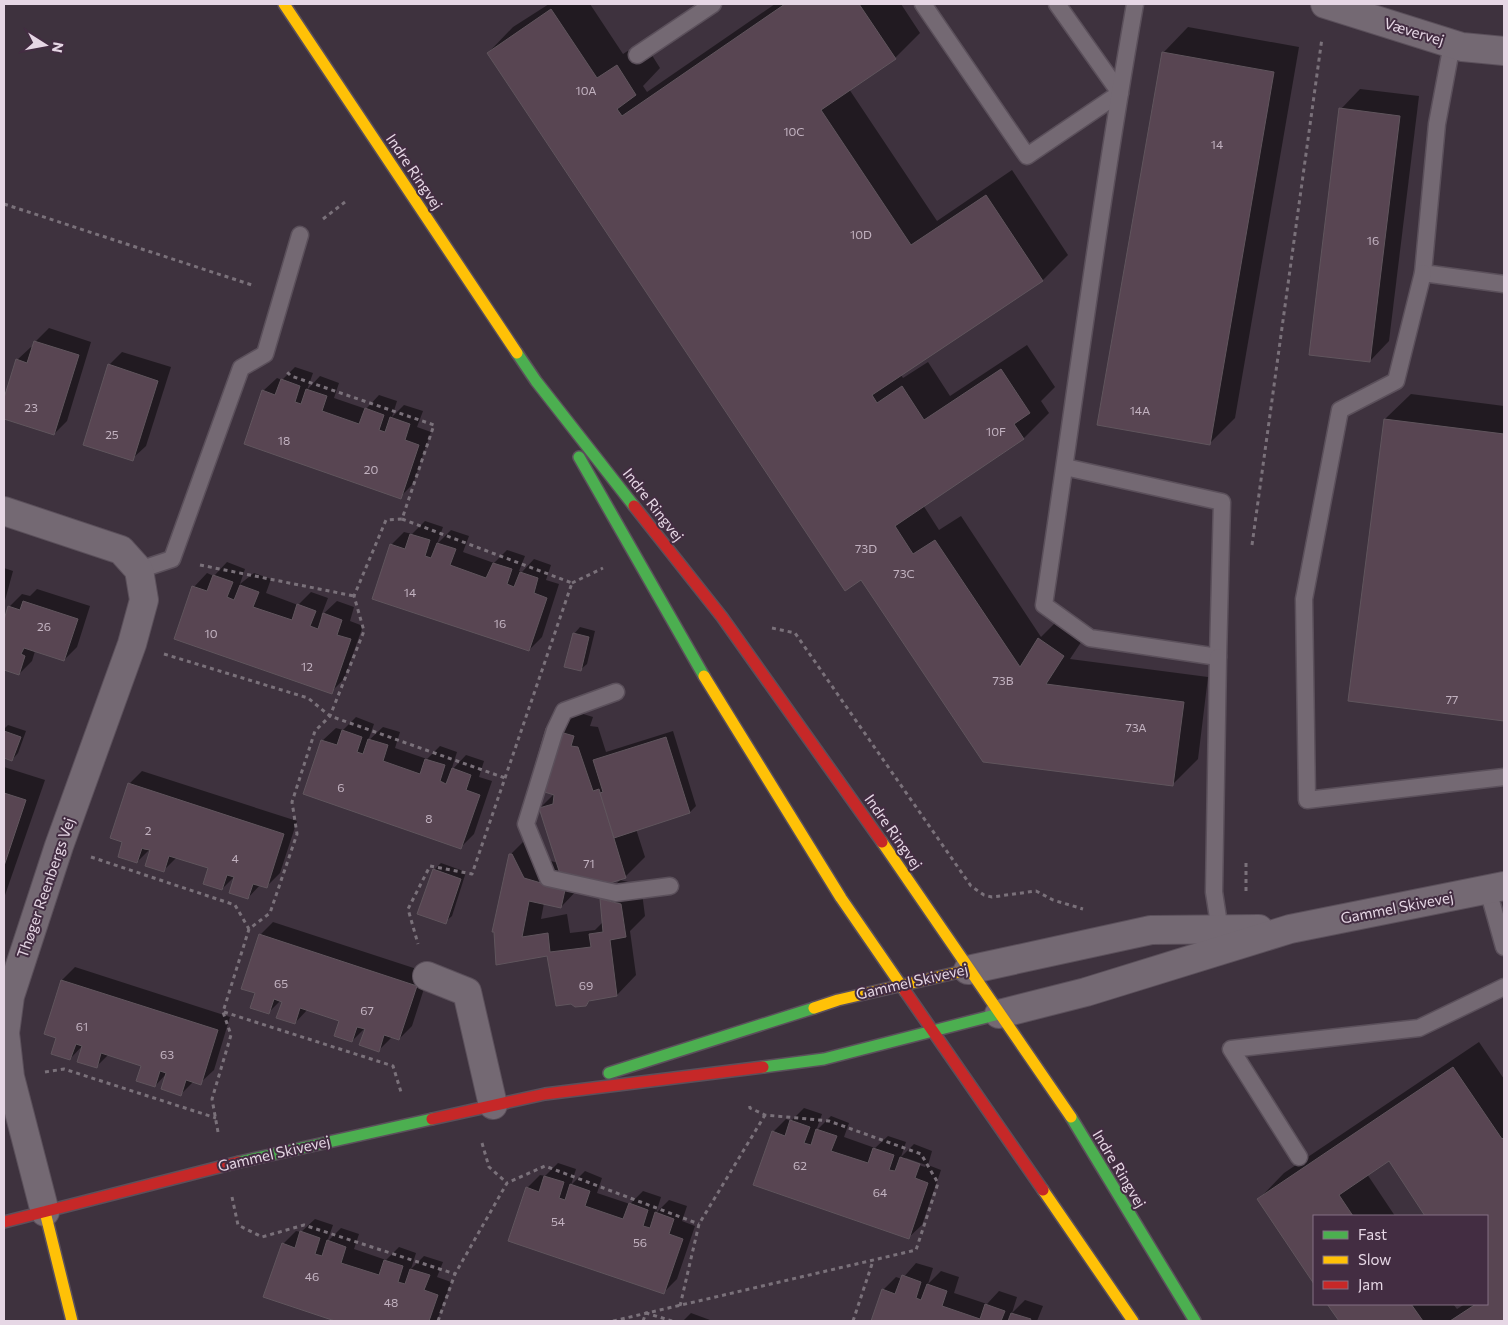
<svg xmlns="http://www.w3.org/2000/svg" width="1508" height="1325" font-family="Commissioner,sans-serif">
<rect width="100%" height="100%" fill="#3e323e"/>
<!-- shadow -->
<g fill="#0007" fill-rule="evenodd">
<path d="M549,4H590L623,54L643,41L660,68L643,86L647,92L775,4H901L920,33L895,58L849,89L937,221L1012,170L1068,255L1043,280L901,375L903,378L928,362L950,396L1027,345L1055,387L1041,401L1049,413L1024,438L923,505L939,530L961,516L1041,637L1064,614L1089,630L1070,659L1208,677L1198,759L1172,785L862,578L488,53L513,27Z"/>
<path d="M1188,27L1299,47L1235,418L1209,444L1163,53Z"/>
<path d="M1360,89L1419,96L1389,341L1370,361L1341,109Z"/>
<path d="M49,328L91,342L67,421L54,434L4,418V402L17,360L31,347L34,348L36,341Z"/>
<path d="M122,352L171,367L146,446L132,459L109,365Z"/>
<path d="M295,367L313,373L307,390L320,376L339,383L334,398L366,409L379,395L397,401L392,417L404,405L423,411L417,427L431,432L413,484L400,497L263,391L277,378L282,380Z"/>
<path d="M1411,394L1504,406V720L1349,700L1385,419Z"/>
<path d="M425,521L443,527L437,544L451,530L469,536L463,552L494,563L507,550L525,556L519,571L522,572L534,559L551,565L546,580L559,584L542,637L529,650L391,545L404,532L412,534Z"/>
<path d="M227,562L245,569L240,584L254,573L271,579L266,593L298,605L311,592L328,598L321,616L337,601L354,607L350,621L363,626L344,679L331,692L194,587L207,573L214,576Z"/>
<path d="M4,568L13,571L4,604Z"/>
<path d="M37,589L90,606L77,647L64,660L35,651L32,661L19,674L4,669V624L9,607L22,594L30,596Z"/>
<path d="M580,627L595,631L587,664L580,670L574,634Z"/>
<path d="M567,709L593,717L590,726L598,727L606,752L673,731L696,806L690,812L636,829L645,857L625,877L580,887L561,907L544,903L541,919L567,914L570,933L595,930L603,922L601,900L620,880L641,885L645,916L630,931L636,975L617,995L592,999L586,1005L548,954L497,963L510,855L530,835L544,859L558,863L540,808L554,794L530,786Z"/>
<path d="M356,717L374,724L368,741L383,727L400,732L395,748L427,759L440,746L457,752L451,771L466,755L484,761L479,777L492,781L474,834L461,847L322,741L336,728L343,730Z"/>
<path d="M8,725L26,731L18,753L12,760L4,757V729Z"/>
<path d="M4,767L45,780L4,898Z"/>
<path d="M142,771L297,821L280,873L266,887L260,885L248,898L236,875L222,889L209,867L177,857L164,870L152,847L137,862L124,841L129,784Z"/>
<path d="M441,863L466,872L452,916L445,922L434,870Z"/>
<path d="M273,922L429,973L412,1026L399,1039L392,1037L379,1050L368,1025L352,1041L340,1020L308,1009L295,1023L281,1000L268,1013L256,992L260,935Z"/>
<path d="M75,967L230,1017L214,1070L200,1083L194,1081L181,1094L168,1072L155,1086L142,1065L109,1054L96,1067L84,1044L70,1059L57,1037L45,1034L62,980Z"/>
<path d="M1479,1042L1504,1079V1321H1340L1329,1304H1453L1457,1309L1465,1304H1487V1216H1427L1389,1159L1367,1174L1395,1216H1314V1282L1259,1199L1284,1173Z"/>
<path d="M804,1108L822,1114L816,1131L831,1116L849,1123L844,1137L875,1148L888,1136L906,1142L901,1157L914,1144L932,1151L928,1165L941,1170L922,1225L908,1238L773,1132L786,1119L791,1121ZM906,1158L926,1165L925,1167L904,1160Z"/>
<path d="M558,1163L576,1169L571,1185L585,1171L602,1178L597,1193L630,1204L643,1191L661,1197L656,1213L669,1200L687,1206L682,1221L695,1226L677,1279L664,1292L527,1188L540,1175L545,1176Z"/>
<path d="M315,1219L333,1225L327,1242L341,1228L359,1234L354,1249L386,1260L399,1247L416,1253L411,1269L424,1256L443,1262L437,1277L451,1282L437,1321H338L265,1296L283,1244L296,1231L301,1232Z"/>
<path d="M916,1263L933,1268L928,1284L941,1271L959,1277L954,1293L987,1304L999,1291L1017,1297L1012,1313L1025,1300L1043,1306L1037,1321H872L883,1290L896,1277L902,1279Z"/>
<path d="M691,1313L710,1320V1321H683Z"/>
</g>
<!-- building -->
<g fill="#584552" stroke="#60555d">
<path d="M785,4H859L896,59L821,110L911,245L986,195L1043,281L872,395L877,403L902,386L924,420L1001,369L1030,413L1014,424L1024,439L895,526L913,554L935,540L1020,667L1038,638L1064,656L1046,684L1184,702L1173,786L983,762L861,580L845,591L487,53L551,9L597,78L617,65L636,95L617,109L622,116Z"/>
<path d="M1162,52L1274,72L1210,445L1097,425Z"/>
<path d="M1339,108L1400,116L1370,362L1309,355Z"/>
<path d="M34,341L79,355L54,435L4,419V398L16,359L27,363Z"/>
<path d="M108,364L158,381L133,461L83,445Z"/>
<path d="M281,379L300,386L295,402L301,404L306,389L327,396L322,411L359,424L365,408L384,415L379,430L385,432L390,417L410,424L405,440L419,445L401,499L244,444L262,390L275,395Z"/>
<path d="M1384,419L1504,434V721L1348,701Z"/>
<path d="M410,534L430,540L425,556L431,558L437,543L456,549L450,565L486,578L493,563L512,569L507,584L514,587L520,572L538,578L534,593L547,598L529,651L372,599L390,544L405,549Z"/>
<path d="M213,575L233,582L227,597L234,600L240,585L259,592L253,607L292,620L297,604L316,611L310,626L318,629L323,613L342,620L337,635L351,639L332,694L174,639L192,586L207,591Z"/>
<path d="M23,601L78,619L64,661L24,648L21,654L25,656L19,675L4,670V620L8,606L20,610Z"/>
<path d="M573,633L589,637L581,671L564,667Z"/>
<path d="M546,728L574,736L571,746L578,747L593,791L599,789L626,878L604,885L560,874L539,808L553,804L554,795L529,787Z"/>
<path d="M342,730L362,737L357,752L363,754L368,739L388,745L383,761L420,774L425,759L445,765L440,781L446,784L452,768L471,775L466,790L480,795L461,849L303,794L321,740L337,745Z"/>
<path d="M4,731L21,737L12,761L4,758Z"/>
<path d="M666,737L690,813L614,838L600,793L603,792L593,760Z"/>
<path d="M128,783L284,834L267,888L253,884L248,899L229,893L234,877L227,875L222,890L203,884L208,868L169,856L164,872L145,866L150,850L144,849L142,848L137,863L118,857L122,842L110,838Z"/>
<path d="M4,793L26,800L4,866Z"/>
<path d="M509,854H512L524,878L565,890L561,908L529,901L522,937L548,933L550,952L591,947L589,934L603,932L600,899L621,904L626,937L610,940L617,996L589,1001L586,1006L575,1007L571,1004L556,1006L547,956L496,965L494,932H492Z"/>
<path d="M433,869L461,879L446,924L417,914Z"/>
<path d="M259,934L417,986L399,1040L384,1035L379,1052L359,1045L365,1029L357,1027L352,1042L334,1036L339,1021L300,1008L295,1024L276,1018L282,1002L274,999L269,1014L250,1008L255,993L241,989Z"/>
<path d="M61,980L218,1030L201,1085L186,1080L181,1096L161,1089L166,1073L160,1071L155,1087L136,1081L141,1066L101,1053L97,1068L77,1062L82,1046L76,1044L70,1060L51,1054L56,1038L44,1034Z"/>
<path d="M1453,1067L1502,1139L1504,1137V1321H1450L1476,1304H1487V1216H1425L1389,1161L1339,1195L1353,1216H1314V1284L1257,1199Z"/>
<path d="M790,1120L810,1127L804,1143L811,1145L816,1129L837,1136L831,1151L868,1163L873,1148L894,1155L889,1170L895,1171L900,1157L920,1164L915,1178L928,1183L909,1239L753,1185L772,1131L785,1136Z"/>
<path d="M544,1176L564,1182L559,1198L565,1200L570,1184L590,1191L585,1206L623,1219L629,1203L648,1210L643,1226L650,1228L655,1212L674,1219L669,1234L683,1239L664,1294L508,1241L526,1187L539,1192Z"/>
<path d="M300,1231L320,1238L315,1254L322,1256L327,1240L346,1247L341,1263L379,1275L384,1260L403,1266L398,1282L405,1284L410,1269L430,1275L424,1290L438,1295L429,1321H335L263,1297L282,1243L295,1248Z"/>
<path d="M902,1275L921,1282L916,1298L921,1300L927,1284L947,1291L942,1306L980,1319L985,1304L1005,1311L1001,1321H871L882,1289L895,1294Z"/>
<path d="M1327,1304H1411L1423,1321H1339Z"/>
<path d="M1011,1313L1031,1319L1030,1321H1008Z"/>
</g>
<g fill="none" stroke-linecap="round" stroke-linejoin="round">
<!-- lane casing -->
<g stroke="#5b505b" stroke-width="19">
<g id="lane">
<path d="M923,4L1027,156L1120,93L1057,4"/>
<path d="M1452,44L1437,124L1423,273L1504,284"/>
<path d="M637,55L713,4"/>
<path d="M1423,273L1396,381L1340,410L1304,599L1307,800L1504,777"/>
<path d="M1065,467L1222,502L1218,657L1090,638L1044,605C1074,405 1100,203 1135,4"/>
<path d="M139,570L172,559L241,368L265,354L300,235"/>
<path d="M1218,657L1214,892L1221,937"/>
<path d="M616,692L564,711L555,730L526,824L548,878L616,893L670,886"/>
<path d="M1488,890L1504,947"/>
<path d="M1299,1157L1231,1049L1419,1028L1504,987"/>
</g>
</g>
<!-- street casing -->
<g stroke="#5b505b" stroke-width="30">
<g id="street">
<path d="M1325,4L1462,47L1504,51"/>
<path d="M4,511L121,550L139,570L144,600L132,644L59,846L10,996L5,1033L10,1077L45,1212"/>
<path d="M968,970L1151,930L1259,929"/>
<path d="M427,976L467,992L493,1105"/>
<path d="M999,1014L1086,992L1290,929L1504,886"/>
</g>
</g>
<!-- fast casing -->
<g stroke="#5b505b" stroke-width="14">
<g id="fast">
<path d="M517,353L536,381L634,506"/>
<path d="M579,457L704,676"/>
<path d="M763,1067L824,1059L999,1014"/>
<path d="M609,1073L814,1008"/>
<path d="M1071,1117L1195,1321"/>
<path d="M239,1162L432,1119"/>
</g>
</g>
<!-- slow casing -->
<g stroke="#5b505b" stroke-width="14">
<g id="slow">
<path d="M284,4L517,353"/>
<path d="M704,676L841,898L905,991"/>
<path d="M882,842L1071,1117"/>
<path d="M814,1008L838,1000L968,970"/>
<path d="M1043,1190L1133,1321"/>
<path d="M45,1212L72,1321"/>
</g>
</g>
<!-- jam casing -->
<g stroke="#5b505b" stroke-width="14">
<g id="jam">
<path d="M634,506L722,617L882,842"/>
<path d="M905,991L1043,1190"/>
<path d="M432,1119L545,1094L763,1067"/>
<path d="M4,1222L239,1162"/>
</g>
</g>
<!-- path -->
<g stroke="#7a717a" stroke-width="3" stroke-dasharray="4 4" stroke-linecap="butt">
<path d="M4,204L255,286"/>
<path d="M323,219L345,202"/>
<path d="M402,519L572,583L472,874L430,866L408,909L418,944"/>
<path d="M1252,545L1322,38"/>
<path d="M200,565L354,596"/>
<path d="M572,583L603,568"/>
<path d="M772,628L795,633L971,886L984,895L992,897L1036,891L1053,900L1083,909"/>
<path d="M164,654L308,698L330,716L505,778"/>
<path d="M91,857L235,905L249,929"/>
<path d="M1246,863V894"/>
<path d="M224,1012L393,1066L401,1092"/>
<path d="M45,1072L64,1069L216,1118"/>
<path d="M218,1132L212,1099L231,1035L223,1012L249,929L270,913L297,834L292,802L315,731L330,716L364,631L354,596L386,520L402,519L434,425L291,376L286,371"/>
<path d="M482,1143L489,1167L507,1183"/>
<path d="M232,1197L238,1225L262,1237L304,1225L455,1274"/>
<path d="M680,1306L699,1224L765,1115"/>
<path d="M438,1321L455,1274L507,1183L545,1166L699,1224"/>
<path d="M613,1321L916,1250L938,1183L921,1154L829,1121L765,1115L750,1108L749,1103"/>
<path d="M643,1321L646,1313L672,1321"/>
<path d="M853,1321L873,1261"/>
</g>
<!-- lane -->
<use href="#lane" stroke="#746973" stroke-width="16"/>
<!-- street -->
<use href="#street" stroke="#746973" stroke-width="28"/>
<!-- fast -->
<use href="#fast" stroke="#4caf50" stroke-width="11"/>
<!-- slow -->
<use href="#slow" stroke="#ffc107" stroke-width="11"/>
<!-- jam -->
<use href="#jam" stroke="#c62828" stroke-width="11"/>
</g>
<g text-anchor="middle" stroke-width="4" stroke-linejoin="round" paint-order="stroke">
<!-- number labels -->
<g font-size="12" fill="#c2b2c0">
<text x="586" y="95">10A</text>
<text x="794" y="136">10C</text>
<text x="1217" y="149">14</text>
<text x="861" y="239">10D</text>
<text x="1373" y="245">16</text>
<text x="31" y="412">23</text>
<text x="1140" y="415">14A</text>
<text x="996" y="436">10F</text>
<text x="112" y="439">25</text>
<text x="284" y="445">18</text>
<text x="371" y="474">20</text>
<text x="866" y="553">73D</text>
<text x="904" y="578">73C</text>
<text x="410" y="597">14</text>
<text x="500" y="628">16</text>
<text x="44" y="631">26</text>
<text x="211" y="638">10</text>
<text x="307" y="671">12</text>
<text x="1003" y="685">73B</text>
<text x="1452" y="704">77</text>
<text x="1136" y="732">73A</text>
<text x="341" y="792">6</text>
<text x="429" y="823">8</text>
<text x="148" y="835">2</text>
<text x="235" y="863">4</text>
<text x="589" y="868">71</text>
<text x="281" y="988">65</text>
<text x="586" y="990">69</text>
<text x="367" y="1015">67</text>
<text x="82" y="1031">61</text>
<text x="167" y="1059">63</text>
<text x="800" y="1170">62</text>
<text x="880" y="1197">64</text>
<text x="558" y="1226">54</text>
<text x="640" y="1247">56</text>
<text x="312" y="1281">46</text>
<text x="391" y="1307">48</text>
</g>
<!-- street labels -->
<g font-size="15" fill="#e6d7e5" stroke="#432d42">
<text transform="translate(1414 32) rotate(17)" y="5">Vævervej</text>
<text transform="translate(414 172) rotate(56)" y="5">Indre Ringvej</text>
<text transform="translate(653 505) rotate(52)" y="5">Indre Ringvej</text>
<text transform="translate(893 832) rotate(55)" y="5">Indre Ringvej</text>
<text transform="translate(46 888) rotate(-71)" y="5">Thøger Reenbergs Vej</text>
<text transform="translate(1397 908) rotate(-11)" y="5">Gammel Skivevej</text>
<text transform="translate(912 982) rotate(-13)" y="5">Gammel Skivevej</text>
<text transform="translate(274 1154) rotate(-13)" y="5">Gammel Skivevej</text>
<text transform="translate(1119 1169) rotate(59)" y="5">Indre Ringvej</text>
</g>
</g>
<!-- border -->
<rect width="1508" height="1325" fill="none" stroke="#e6d7e5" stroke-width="10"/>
<!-- legend -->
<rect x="1313" y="1215" width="175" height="90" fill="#432d42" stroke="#847183"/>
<rect x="1323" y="1231" width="25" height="8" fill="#4caf50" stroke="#847183"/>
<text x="1358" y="1240" font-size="15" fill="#e6d7e5">Fast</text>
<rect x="1323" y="1256" width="25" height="8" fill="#ffc107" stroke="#847183"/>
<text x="1358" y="1265" font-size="15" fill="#e6d7e5">Slow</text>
<rect x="1323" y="1281" width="25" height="8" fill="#c62828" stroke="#847183"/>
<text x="1358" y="1290" font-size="15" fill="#e6d7e5">Jam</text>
<!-- north arrow -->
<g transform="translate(45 45) rotate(101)" stroke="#432d42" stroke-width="4" paint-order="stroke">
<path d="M0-4L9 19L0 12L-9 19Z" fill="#e6d7e5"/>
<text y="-8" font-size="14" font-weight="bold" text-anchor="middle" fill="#e6d7e5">N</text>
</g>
</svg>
